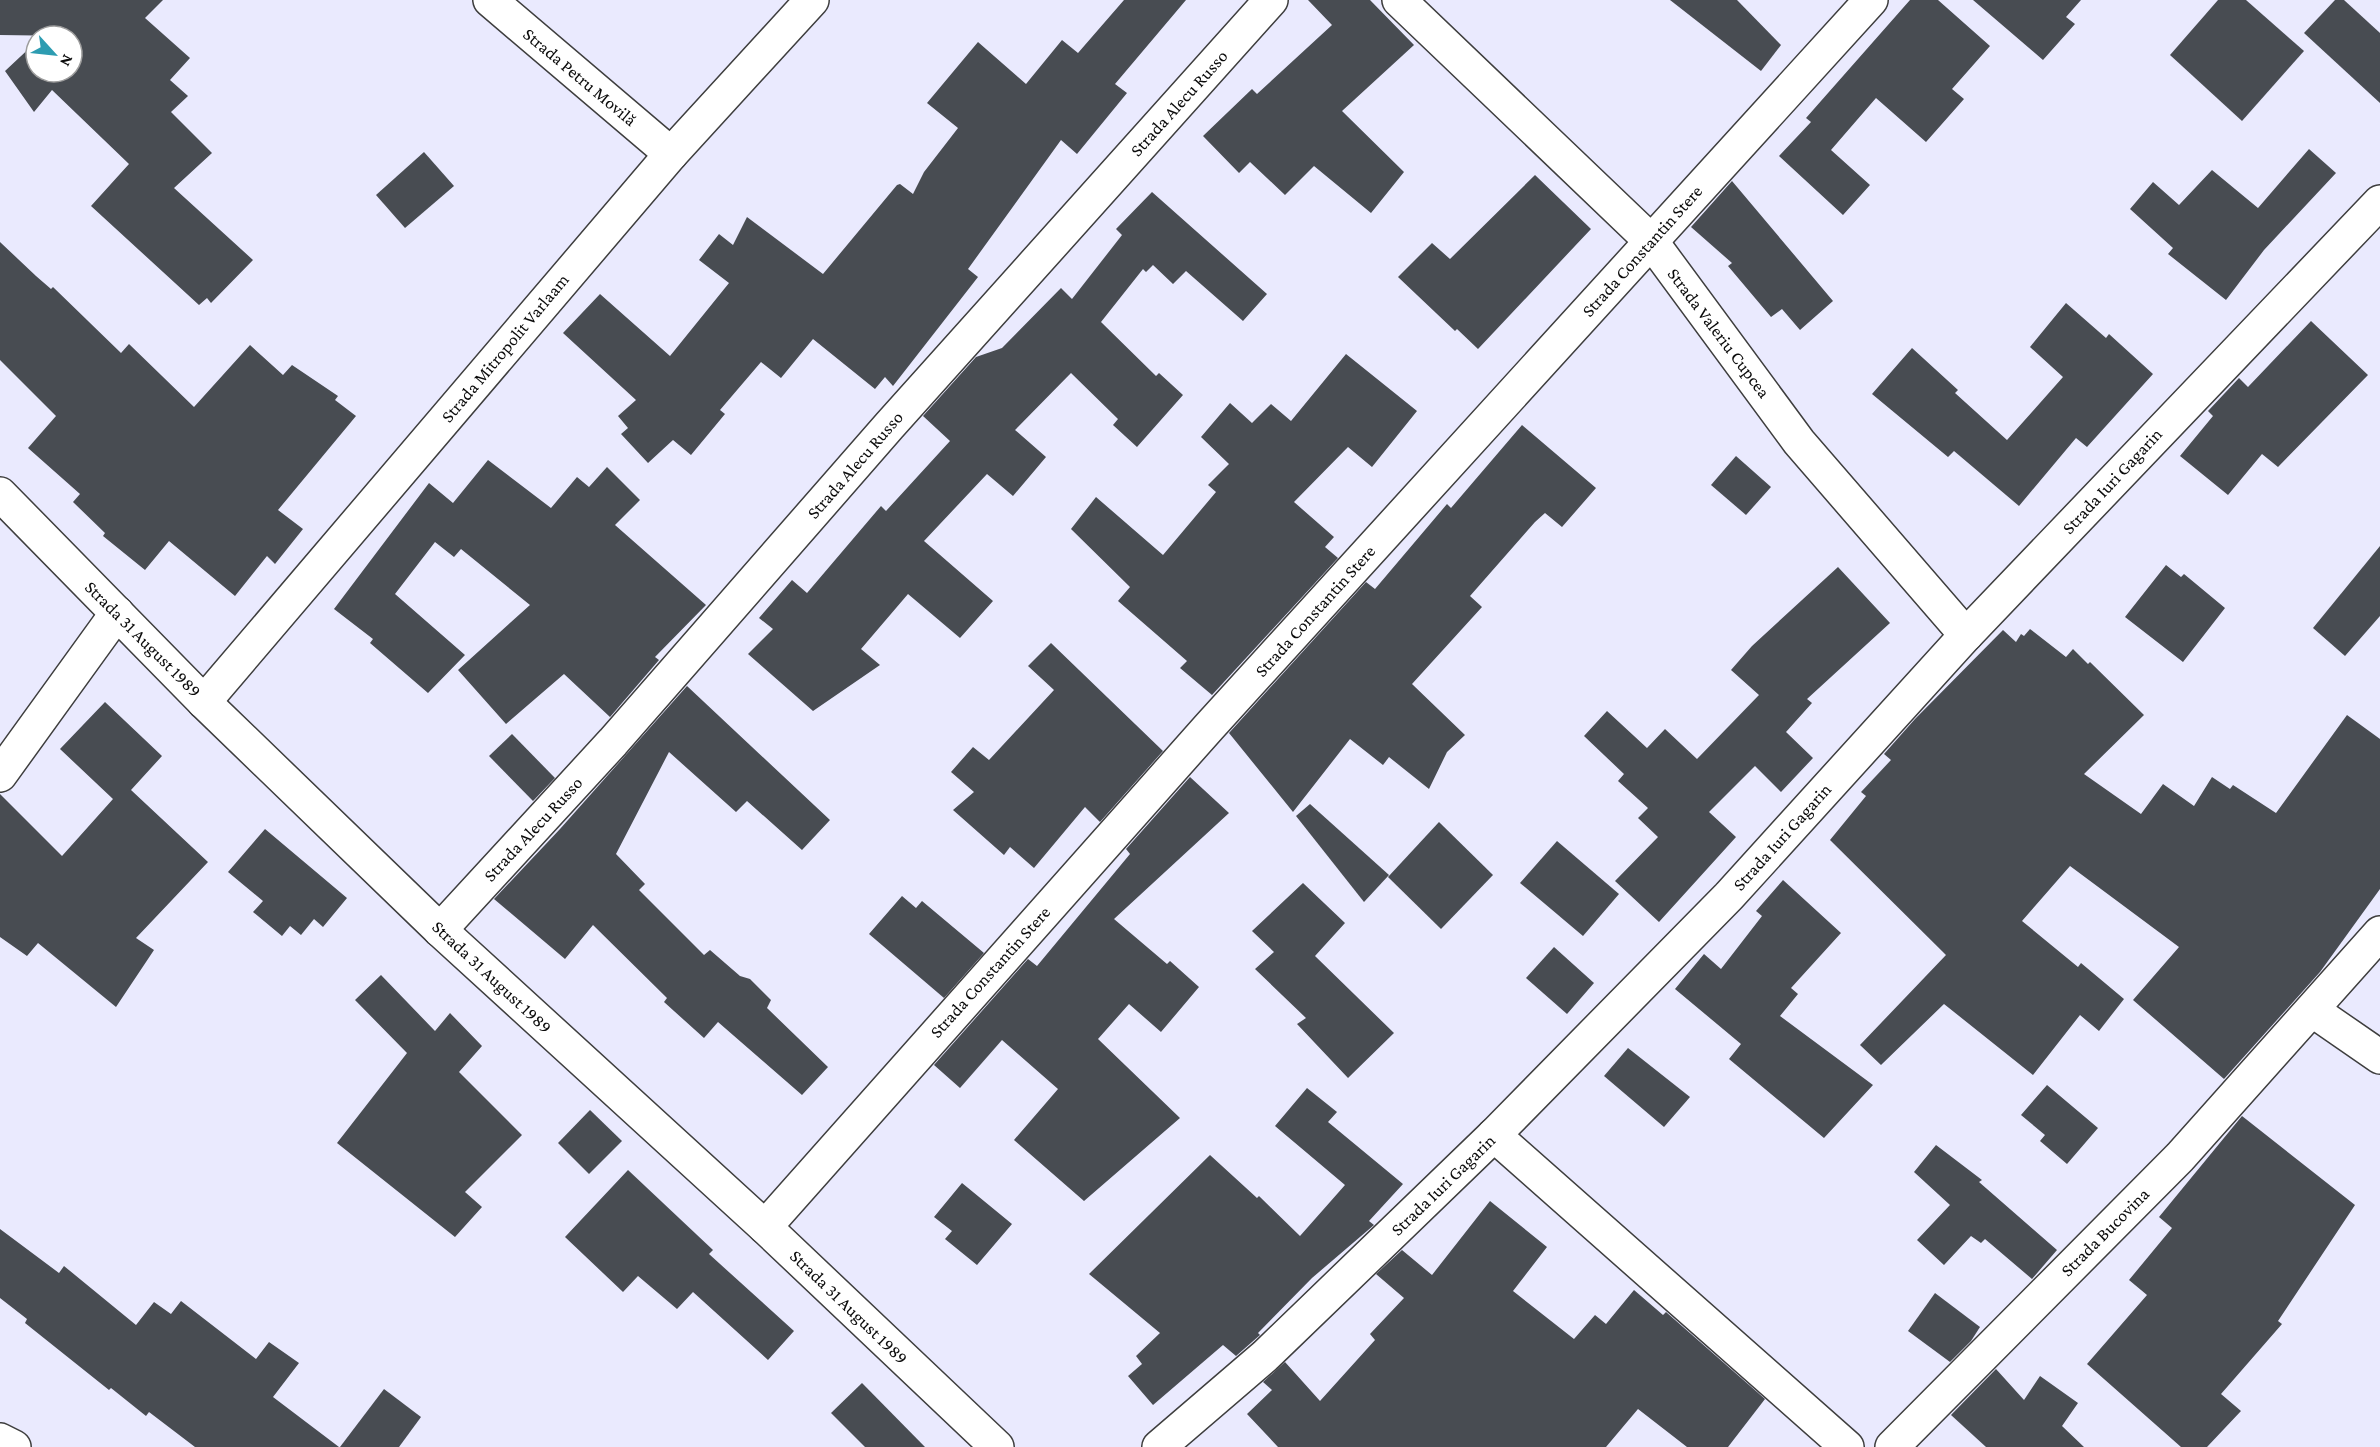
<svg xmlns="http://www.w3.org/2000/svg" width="2380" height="1447" font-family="'Crimson Pro',serif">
<rect width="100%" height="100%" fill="#eaeafe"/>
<!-- building -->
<g fill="#484c52">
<path d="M0,0H163L145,18L190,58L170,80L188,96L171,112L212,153L174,188L253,260L211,303L207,298L199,305L91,206L129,164L52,90L34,112L5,71L36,42V72H72V36L0,35Z"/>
<path d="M1124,0H1186L1115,84L1127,93L1077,154L1061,140L968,269L978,277L893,386L885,377L875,389L813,339L781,378L761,362L720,410L725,414L691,455L673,440L648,463L621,434L628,428L618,416L636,400L563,333L600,294L670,356L729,283L699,260L719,234L733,245L747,217L823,274L897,185L900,184L913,194L924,172L958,128L927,103L978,42L1026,84L1062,40L1078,53Z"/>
<path d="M1308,0H1370L1414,45L1342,111L1404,172L1371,213L1314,166L1285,195L1250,162L1239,173L1203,136L1252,89L1257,94L1332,25Z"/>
<path d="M1670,0H1737L1781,45L1761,71Z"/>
<path d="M1910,0H1938L1990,46L1952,89L1964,99L1926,142L1876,98L1831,150L1870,185L1843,215L1779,156L1811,122L1806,118Z"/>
<path d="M1973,0H2081L2066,17L2075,24L2043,60Z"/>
<path d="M2218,0H2246L2304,51L2242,121L2170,55Z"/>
<path d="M2335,0H2344L2380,33V103L2304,33Z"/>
<path d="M2309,149L2336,173L2264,250L2226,300L2168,254L2173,248L2130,209L2153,182L2179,205L2212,170L2258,208Z"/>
<path d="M424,152L454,186L405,228L376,195Z"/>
<path d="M1535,175L1591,229L1478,349L1457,329L1455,331L1398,277L1432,243L1450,259Z"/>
<path d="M1732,181L1833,301L1800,330L1782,309L1771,317L1728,266L1732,263L1691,227Z"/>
<path d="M1152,192L1267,294L1243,321L1186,271L1173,284L1153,265L1146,272L1143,269L1101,322L1156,376L1159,373L1183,395L1137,447L1113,425L1118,419L1071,373L1015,430L1046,457L1013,496L987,474L924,541L993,601L960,638L908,594L861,649L880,665L813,711L748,654L773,629L759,618L792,580L807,593L881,506L886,511L950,441L923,416L976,357L1002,348L1061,288L1072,299L1122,235L1116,229Z"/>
<path d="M0,242L36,276L51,289L53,287L121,353L129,344L194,407L250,345L283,375L292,365L338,396L335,400L356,416L278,510L303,529L275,564L267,556L235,596L169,541L145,570L103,536L105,533L73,502L80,494L28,448L56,416L0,360Z"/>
<path d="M2066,303L2106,338L2109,334L2153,374L2087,447L2076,438L2019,506L1954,451L1948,457L1872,394L1912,348L1958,390L1955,393L2007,440L2063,377L2030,347Z"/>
<path d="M2311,321L2368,375L2278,467L2262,454L2228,495L2180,456L2213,416L2208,411L2239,378L2248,387Z"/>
<path d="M1346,354L1417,411L1372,467L1348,447L1294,502L1334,537L1325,547L1338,558L1212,695L1180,668L1187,661L1118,601L1130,587L1071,529L1096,497L1163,555L1216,492L1208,485L1229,464L1201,437L1230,403L1252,423L1271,404L1291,421Z"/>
<path d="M1522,425L1596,488L1562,527L1545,513L1535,522L1470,596L1482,607L1412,684L1465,735L1447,752L1429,789L1389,757L1383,765L1350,739L1293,812L1229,733L1366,582L1375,589L1447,504L1451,508Z"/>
<path d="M1736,456L1771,487L1746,515L1711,485Z"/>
<path d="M488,460L551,508L577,477L589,487L607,467L640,500L615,525L706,605L655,657L659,660L610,717L564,674L506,724L458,670L530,605L461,549L454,557L435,542L395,594L465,655L428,693L370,643L373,639L334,609L429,483L453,503Z"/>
<path d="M2380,546V616L2345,656L2313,628Z"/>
<path d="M2166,565L2181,577L2184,574L2225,608L2183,662L2125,617Z"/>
<path d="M1838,567L1890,623L1807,699L1812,703L1786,732L1813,758L1781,792L1755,766L1709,812L1736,837L1659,922L1615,881L1658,837L1638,818L1648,808L1618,781L1624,774L1584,736L1607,711L1647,748L1665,729L1697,759L1759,695L1731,670L1752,646Z"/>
<path d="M2030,629L2066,657L2073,649L2088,664L2090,662L2144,715L2084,774L2141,814L2163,784L2194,806L2212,777L2230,789L2233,785L2276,813L2347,715L2380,739V889L2320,972L2224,1079L2133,1000L2179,947L2070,866L2022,921L2078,967L2081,963L2124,999L2099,1031L2080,1015L2033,1075L1944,1004L1881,1065L1860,1045L1946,955L1830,840L1866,796L1861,792L1891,760L1884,754L1915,719L2003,630L2016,642L2021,634L2024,636Z"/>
<path d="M1051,643L1163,751L1100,822L1085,807L1034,868L1010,847L1004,855L953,810L974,792L951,772L973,747L989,760L1054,690L1028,666Z"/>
<path d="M687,686L830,820L802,850L747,801L736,812L669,752L616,854L645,884L639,890L704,955L710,950L740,976L750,979L771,1000L767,1008L828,1067L802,1095L718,1022L704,1038L664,1002L667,998L593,925L565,959L494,899L560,829Z"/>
<path d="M105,702L162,756L131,790L208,862L136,938L154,950L116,1007L38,943L27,956L0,937V794L62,856L113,799L60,749Z"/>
<path d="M512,734L555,778L533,801L489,756Z"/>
<path d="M1190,777L1229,813L1114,919L1167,964L1170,961L1199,987L1161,1032L1129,1004L1098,1039L1180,1118L1084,1201L1014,1140L1058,1089L1002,1040L960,1088L934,1065L1028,959L1037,966L1130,854L1126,849Z"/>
<path d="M1310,804L1389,875L1364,902L1296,816Z"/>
<path d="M1439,822L1493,875L1441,929L1388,877Z"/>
<path d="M265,829L347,898L323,927L314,919L301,935L290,926L282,936L253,912L263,901L228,872Z"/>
<path d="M1557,841L1619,894L1583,936L1520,883Z"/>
<path d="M1783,880L1841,933L1791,988L1798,994L1780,1016L1873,1085L1824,1138L1729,1059L1741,1044L1675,989L1704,954L1721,969L1762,916L1756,911Z"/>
<path d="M1303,883L1345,923L1315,956L1394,1033L1348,1078L1297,1024L1306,1018L1255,969L1274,952L1252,931Z"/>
<path d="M902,896L916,908L922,901L984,953L944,998L869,934Z"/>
<path d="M1554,947L1594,983L1567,1014L1526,978Z"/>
<path d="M381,975L435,1031L450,1013L482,1046L459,1072L522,1135L465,1192L482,1207L455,1237L337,1143L407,1053L355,1000Z"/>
<path d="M1628,1048L1690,1097L1664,1127L1604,1076Z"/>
<path d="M2047,1085L2098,1128L2067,1164L2040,1141L2045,1135L2021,1115Z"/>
<path d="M1307,1088L1337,1112L1328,1122L1403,1184L1369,1221L1374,1225L1312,1278L1258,1333L1260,1335L1236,1356L1223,1345L1153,1405L1128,1376L1142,1364L1136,1356L1160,1333L1089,1274L1210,1155L1257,1198L1259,1196L1300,1236L1345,1185L1275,1126Z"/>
<path d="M590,1110L622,1141L589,1174L558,1143Z"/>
<path d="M2242,1116L2355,1205L2278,1321L2282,1324L2221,1394L2241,1411L2207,1447H2181L2087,1364L2147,1295L2129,1280L2172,1228L2159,1217Z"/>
<path d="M1936,1145L1982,1180L1979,1182L2057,1250L2032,1279L1985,1239L1981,1243L1971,1236L1944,1265L1917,1240L1950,1205L1914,1172Z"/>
<path d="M628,1170L713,1250L709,1254L794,1331L768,1360L693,1292L677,1309L638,1276L623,1292L565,1237Z"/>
<path d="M962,1183L1012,1224L977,1265L945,1239L952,1231L934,1217Z"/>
<path d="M1490,1201L1547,1247L1513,1291L1574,1339L1595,1315L1606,1324L1634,1290L1663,1315L1666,1312L1765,1399L1728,1447H1687L1638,1409L1606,1447H1278L1247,1414L1272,1390L1263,1382L1285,1362L1320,1401L1375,1340L1370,1334L1404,1298L1376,1274L1402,1250L1432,1275Z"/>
<path d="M0,1229L59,1273L64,1266L136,1325L154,1302L171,1314L181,1301L256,1359L269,1342L299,1363L273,1397L339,1447H195L149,1412L146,1416L111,1388L109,1390L25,1323L27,1319L0,1298Z"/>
<path d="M1935,1293L1980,1327L1971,1341L1950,1362L1908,1331Z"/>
<path d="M1996,1369L2024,1400L2040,1376L2078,1403L2062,1426L2084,1447H1986L1951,1415Z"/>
<path d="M862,1383L925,1447H865L831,1413Z"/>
<path d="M384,1389L421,1417L399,1447H340Z"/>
</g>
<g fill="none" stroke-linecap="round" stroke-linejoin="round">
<!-- minor casing -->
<g stroke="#3e3e3e" stroke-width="36">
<g id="minor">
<path d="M490,0L671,154"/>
<path d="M1399,0L1651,241L1799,442L1966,635"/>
<path d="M0,494L204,702L440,930L765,1227L997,1447"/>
<path d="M204,702L671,154L812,0"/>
<path d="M0,775L117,613"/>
<path d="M440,930L613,742L889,426L1271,0"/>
<path d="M2312,1010L2380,1057"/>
<path d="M1494,1135L1847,1447"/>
<path d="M765,1227L1209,727L1871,0"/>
<path d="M0,1440L14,1447"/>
<path d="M1159,1447L1265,1356L1494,1135L1729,896L1966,635L2380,202"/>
<path d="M1892,1447L2180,1157L2380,933"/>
</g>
</g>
<!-- minor -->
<use href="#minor" stroke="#fff" stroke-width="33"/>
</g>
<g text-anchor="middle" stroke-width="6" stroke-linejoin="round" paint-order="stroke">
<!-- street labels -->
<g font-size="18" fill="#0b0b0b" stroke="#fff">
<text transform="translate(580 77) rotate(40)" y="6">Strada Petru Movilă</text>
<text transform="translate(1179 103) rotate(-48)" y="6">Strada Alecu Russo</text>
<text transform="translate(1642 251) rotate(-48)" y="6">Strada Constantin Stere</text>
<text transform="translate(1719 333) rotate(53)" y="6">Strada Valeriu Cupcea</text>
<text transform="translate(505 348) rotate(-50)" y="6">Strada Mitropolit Varlaam</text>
<text transform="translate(855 465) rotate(-49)" y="6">Strada Alecu Russo</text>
<text transform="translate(2112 481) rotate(-47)" y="6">Strada Iuri Gagarin</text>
<text transform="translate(1315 611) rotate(-48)" y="6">Strada Constantin Stere</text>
<text transform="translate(143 639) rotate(45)" y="6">Strada 31 August 1989</text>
<text transform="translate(533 829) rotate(-47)" y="6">Strada Alecu Russo</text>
<text transform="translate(1782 837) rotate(-48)" y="6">Strada Iuri Gagarin</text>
<text transform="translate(990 972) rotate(-48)" y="6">Strada Constantin Stere</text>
<text transform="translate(492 977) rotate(43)" y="6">Strada 31 August 1989</text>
<text transform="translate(1443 1185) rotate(-44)" y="6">Strada Iuri Gagarin</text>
<text transform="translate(2105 1232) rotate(-45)" y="6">Strada Bucovina</text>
<text transform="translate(849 1307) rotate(44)" y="6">Strada 31 August 1989</text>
</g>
</g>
<!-- north arrow -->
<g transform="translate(54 54) rotate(117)"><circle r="28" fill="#ffffff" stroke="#9d9d9d" stroke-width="1.5"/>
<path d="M0-4.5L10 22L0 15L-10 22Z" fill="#2d9cb1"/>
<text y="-9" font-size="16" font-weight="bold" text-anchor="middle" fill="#0b0b0b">N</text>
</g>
</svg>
